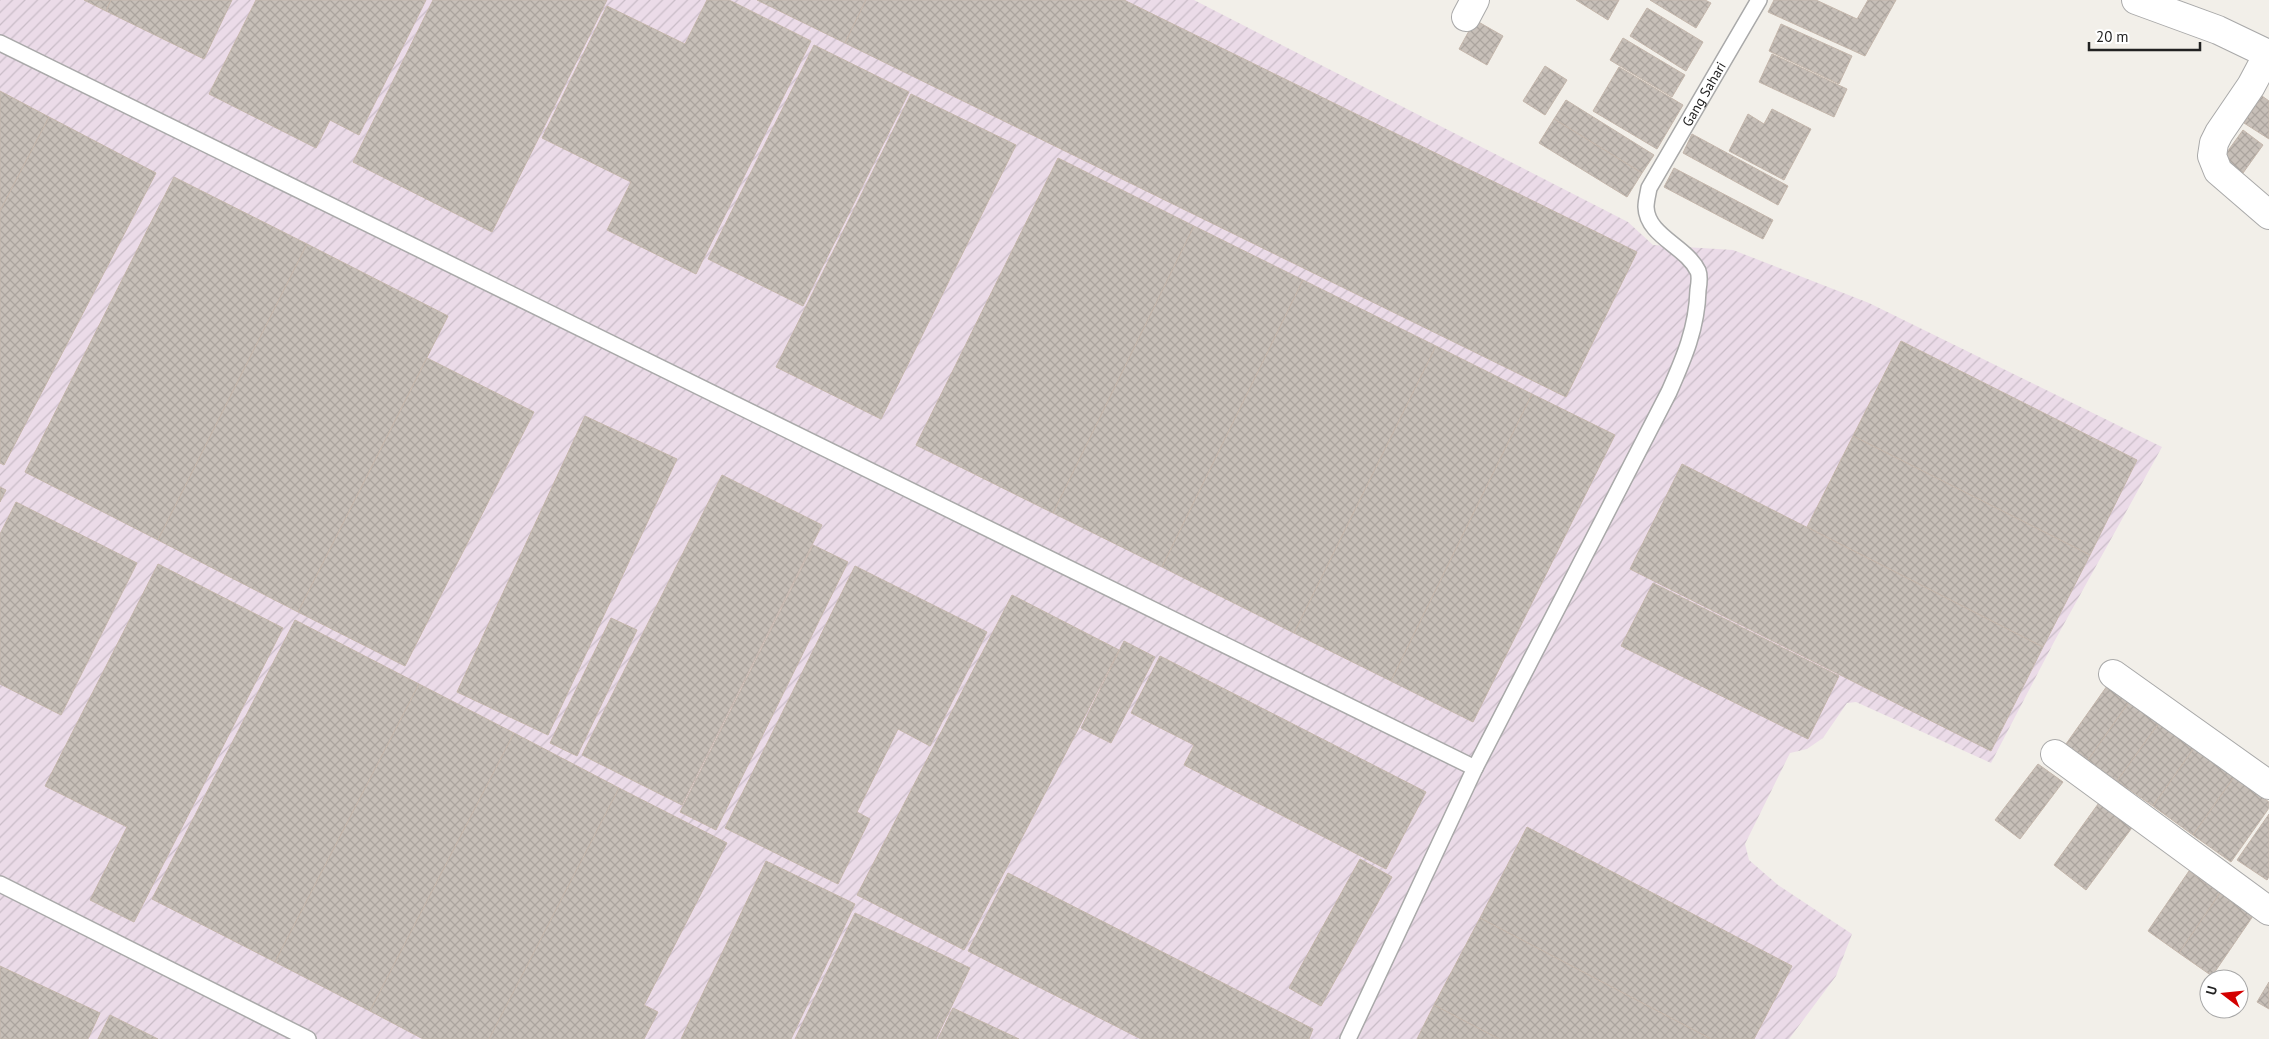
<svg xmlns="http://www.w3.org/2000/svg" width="2269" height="1039" font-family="'PT Sans',sans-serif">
<defs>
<pattern id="industrial-furrows" width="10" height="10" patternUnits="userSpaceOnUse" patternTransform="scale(1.25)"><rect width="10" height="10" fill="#ebdbe8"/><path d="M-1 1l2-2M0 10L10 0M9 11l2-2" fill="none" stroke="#c9bcc7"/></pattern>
<pattern id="building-cross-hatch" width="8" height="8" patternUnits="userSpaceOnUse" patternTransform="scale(1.25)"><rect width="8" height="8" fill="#c7bfb8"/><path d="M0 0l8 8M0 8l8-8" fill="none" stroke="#aba49e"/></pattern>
</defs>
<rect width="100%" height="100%" fill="#f2efe9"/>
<!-- industrial -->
<path fill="url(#industrial-furrows)" d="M0,0H1194L1628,222L1653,245L1733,250L1869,303L2162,447L2054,642L1991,763L1856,702L1847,703L1823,738L1807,749L1790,753L1745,844L1749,860L1778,885L1852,934L1836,976L1789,1039H0Z"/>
<!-- building -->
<g fill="url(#building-cross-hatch)" stroke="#c4b6ab">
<path d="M84,0H111L106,11Z"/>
<path d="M111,0H232L204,59L106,11Z"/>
<path d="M256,0H426L359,135L330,120L316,148L209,94Z"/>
<path d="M433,0H607L492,232L353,162Z"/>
<path d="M707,0H729L811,41L696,274L607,230L631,182L542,138L607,6L685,44Z"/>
<path d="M757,0H866L845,43Z"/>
<path d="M866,0H1124L1637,252L1566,397L845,43Z"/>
<path d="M1576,0H1619L1608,20Z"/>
<path d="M1650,0H1705L1711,3L1696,28Z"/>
<path d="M1774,0H1816L1857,19L1868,0H1896L1865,56L1768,12Z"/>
<path d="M1647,8L1703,42L1686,71L1630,36Z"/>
<path d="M1475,20L1503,36L1487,65L1459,49Z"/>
<path d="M1781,24L1852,56L1839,84L1769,51Z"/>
<path d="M1623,38L1685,75L1672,97L1610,60Z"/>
<path d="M814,45L909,92L803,306L708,259Z"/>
<path d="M1772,54L1847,89L1834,117L1759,82Z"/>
<path d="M1545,66L1567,80L1545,115L1523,101Z"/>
<path d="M1619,67L1683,105L1657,149L1593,111Z"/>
<path d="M0,91L49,117L0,211Z"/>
<path d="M911,94L1016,145L881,419L776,367Z"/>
<path d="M2262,96L2269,101V139L2244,123Z"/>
<path d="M1566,100L1654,155L1642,173L1554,119Z"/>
<path d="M1772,109L1811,129L1784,180L1729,151L1748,114L1764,124Z"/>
<path d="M49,117L156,173L4,465L0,463V211Z"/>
<path d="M1554,119L1642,173L1627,197L1539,143Z"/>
<path d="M2243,130L2263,145L2243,173L2222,159Z"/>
<path d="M1692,134L1788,186L1778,205L1683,153Z"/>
<path d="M1058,158L1194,226L1053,513L916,445Z"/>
<path d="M1674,168L1773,220L1763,239L1664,187Z"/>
<path d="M174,177L307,244L158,540L25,472Z"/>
<path d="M1194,226L1303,280L1162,567L1053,513Z"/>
<path d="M307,244L448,316L298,612L158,540Z"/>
<path d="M1303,280L1436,346L1294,633L1162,567Z"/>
<path d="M1901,341L2137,460L2090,555L1853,436Z"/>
<path d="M1436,346L1532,394L1391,681L1294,633Z"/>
<path d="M427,358L534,412L405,666L298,612Z"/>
<path d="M1532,394L1615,435L1473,722L1391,681Z"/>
<path d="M585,416L677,459L548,735L457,692Z"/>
<path d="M1853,436L2090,555L2043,647L1807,527Z"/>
<path d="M1682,464L2043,647L1991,751L1630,569Z"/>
<path d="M722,475L822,525L682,805L582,755Z"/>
<path d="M0,487L6,490L0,502Z"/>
<path d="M16,502L137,563L61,715L0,684V534Z"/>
<path d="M813,545L848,562L716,830L680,812Z"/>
<path d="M158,564L283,628L134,922L90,900L127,827L45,786Z"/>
<path d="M855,566L987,632L930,746L898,729L857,812L870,819L838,884L725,828Z"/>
<path d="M1653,583L1839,676L1808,739L1621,646Z"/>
<path d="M1012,595L1119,650L964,950L857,895Z"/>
<path d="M611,618L637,630L577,756L550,743Z"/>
<path d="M295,620L419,684L275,962L152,899Z"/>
<path d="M1124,641L1155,657L1111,743L1081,728Z"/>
<path d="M1160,656L1426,792L1386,869L1184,765L1194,745L1131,713Z"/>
<path d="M419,684L514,733L370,1011L275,962Z"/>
<path d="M2107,686L2129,702L2088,760L2066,744Z"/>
<path d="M2129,702L2159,723L2117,781L2088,760Z"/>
<path d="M2159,723L2194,748L2153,806L2117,781Z"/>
<path d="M514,733L619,788L490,1039H423L370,1011Z"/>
<path d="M2194,748L2234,777L2193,835L2153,806Z"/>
<path d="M2038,764L2063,782L2020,839L1995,820Z"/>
<path d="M2234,777L2269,802V808L2231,862L2193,835Z"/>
<path d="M619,788L727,843L644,1005L658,1012L644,1039H489Z"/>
<path d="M2101,800L2134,825L2086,890L2054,865Z"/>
<path d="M2269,814V877L2267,880L2237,860Z"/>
<path d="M1527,827L1792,966L1754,1039H1711L1480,918Z"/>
<path d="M1360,859L1392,877L1321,1006L1289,988Z"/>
<path d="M766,861L855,904L791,1039H681Z"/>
<path d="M2189,871L2220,893L2179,953L2148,931Z"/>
<path d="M1008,873L1313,1029L1309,1039H1141L968,951Z"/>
<path d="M2220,893L2253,916L2212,976L2179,953Z"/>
<path d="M855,913L970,968L936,1039H795Z"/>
<path d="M1480,918L1711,1039H1499L1434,1005Z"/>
<path d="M0,966L100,1013L88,1039H0Z"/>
<path d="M2269,982V1009L2257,1002Z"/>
<path d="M1434,1005L1499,1039H1417Z"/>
<path d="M953,1008L1019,1039H938Z"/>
<path d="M110,1015L158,1039H98Z"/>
</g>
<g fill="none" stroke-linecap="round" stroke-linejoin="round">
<!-- lane casing -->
<g stroke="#a9a9a9" stroke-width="18">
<g id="lane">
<path d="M0,43L1475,768"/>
<path d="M0,884L308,1039"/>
<path id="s1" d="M1348,1039L1475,768L1669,392C1684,358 1697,328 1698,290C1699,284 1700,276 1698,271C1686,246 1647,236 1646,207C1646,201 1648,194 1649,188L1759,0"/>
</g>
</g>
<!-- street casing -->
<g stroke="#a9a9a9" stroke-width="30">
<g id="street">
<path d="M2136,0L2218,30L2268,54L2251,86L2219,133L2214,143L2212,156L2218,171L2269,215"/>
<path d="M1466,17L1475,0"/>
<path d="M2113,674L2269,785"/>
<path d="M2055,754L2269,911"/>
</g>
</g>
<!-- lane -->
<use href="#lane" stroke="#fff" stroke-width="15"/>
<!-- street -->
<use href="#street" stroke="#fff" stroke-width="28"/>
</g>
<g text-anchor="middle" stroke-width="5" stroke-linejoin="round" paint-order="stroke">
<!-- street labels -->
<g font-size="14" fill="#222" stroke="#fff">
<text dy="5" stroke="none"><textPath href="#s1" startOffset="1061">Gang Sahari</textPath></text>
</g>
</g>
<!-- north arrow -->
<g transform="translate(2224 994) rotate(286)"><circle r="24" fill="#ffffff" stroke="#a7a7a7"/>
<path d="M0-4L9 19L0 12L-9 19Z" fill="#d40000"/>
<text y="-8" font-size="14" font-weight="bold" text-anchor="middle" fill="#222222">U</text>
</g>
<!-- scale -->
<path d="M2089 42v8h111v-8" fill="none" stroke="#222222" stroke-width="2.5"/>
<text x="2096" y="42" font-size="15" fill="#222222" stroke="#ffffff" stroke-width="4" paint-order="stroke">20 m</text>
</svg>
